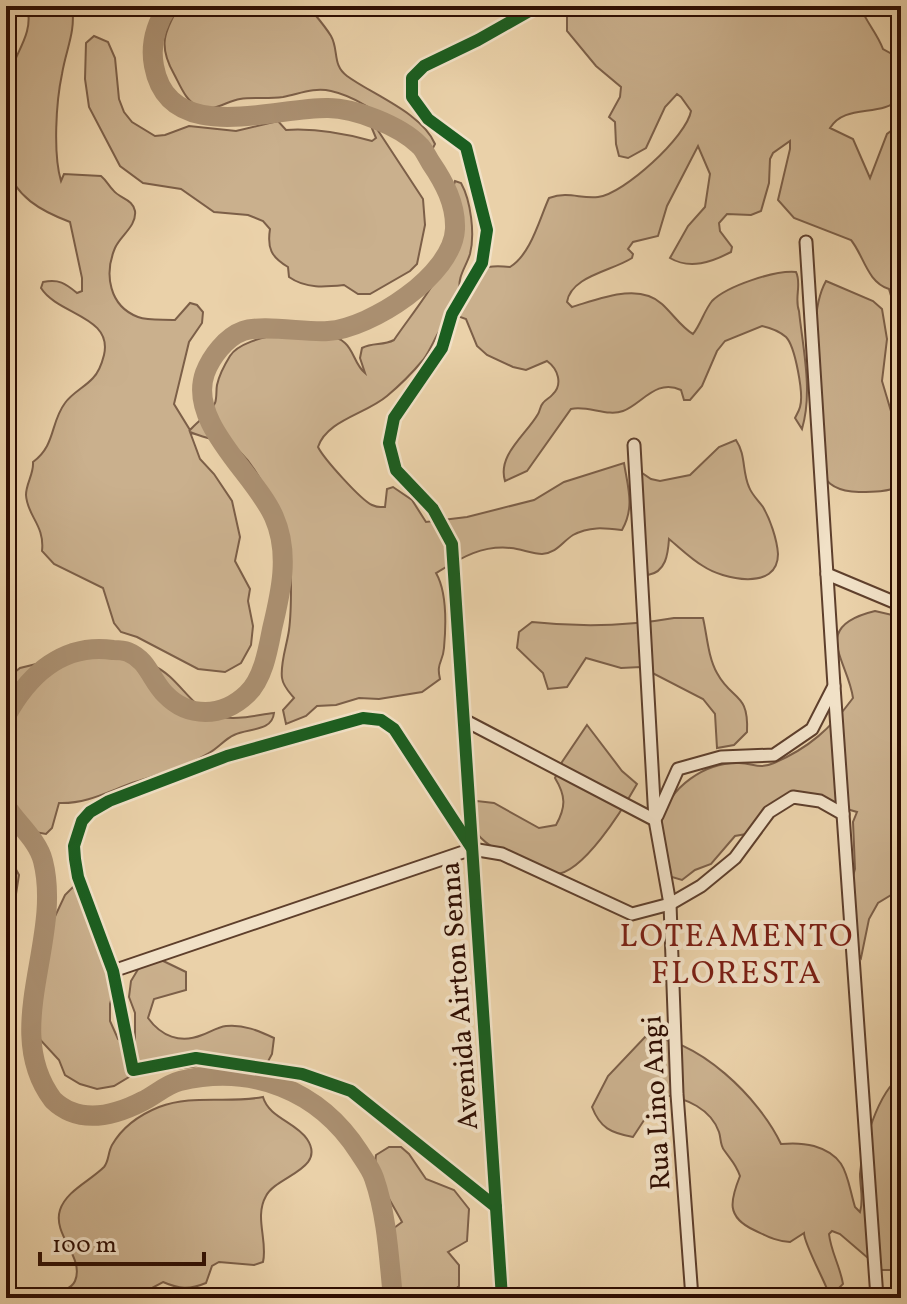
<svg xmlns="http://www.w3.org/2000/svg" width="907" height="1304" font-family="Vollkorn,serif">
<rect width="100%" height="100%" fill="#ead1a9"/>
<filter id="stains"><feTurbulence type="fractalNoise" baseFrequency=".0025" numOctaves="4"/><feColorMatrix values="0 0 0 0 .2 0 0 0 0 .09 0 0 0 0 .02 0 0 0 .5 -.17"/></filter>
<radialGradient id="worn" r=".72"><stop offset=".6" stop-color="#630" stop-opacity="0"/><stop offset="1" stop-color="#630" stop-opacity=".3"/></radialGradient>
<!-- green -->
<g fill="#cab08d" stroke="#7c5f48" stroke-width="2">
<path d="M27,6H72C76,32 66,49 62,74C56,102 53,154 61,181L64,174L101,176C107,181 108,185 113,190C120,199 133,199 135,211C137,226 120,236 115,248C104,274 109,306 138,317C149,321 164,319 175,320L190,303L197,305L203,312L202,323L189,342L174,404L190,430C197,422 210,413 215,403C217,398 216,390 217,385C219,376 225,364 230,356C244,333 325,324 345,343C354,351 355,365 365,373L360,358L362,348C373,342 383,346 394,340C415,309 446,274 454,237C458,218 448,200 455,181L461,183C471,201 475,234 470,254C466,267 457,277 460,291C478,269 480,264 510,267C531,254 539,220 549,198C569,191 580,199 598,197C624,194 687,136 691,111L681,97L677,94L665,107L646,148L628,158L619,156L616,144L615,122L609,117L620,97L621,87L596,66L567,31V6H860C866,22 877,33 883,49L901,59V98C881,118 845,103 830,128L853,139L870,178L887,134L891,131L901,136V330L889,289C867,282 864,256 851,240L794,218L778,200L790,149V141L773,153L770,159L769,183L761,211L751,215L727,214L719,223L720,231L732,247L731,252C712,262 690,270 670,258L688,226L705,207L710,174L698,146L667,206L658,236L633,242L628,249L633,254L632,258C612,271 571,276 567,302L572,307C599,299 639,282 662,304C672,313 682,328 693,334C701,324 704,311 712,301C727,286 775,270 796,272C802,284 794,298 799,311C803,349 813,392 802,429L795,418C797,414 799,411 800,407C804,394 795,346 786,337C779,331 771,328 762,326L725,341L717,351L702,386L690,400H684L681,390C656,378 642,404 623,411C607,417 588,405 571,409L527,471L505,481C497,455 526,435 538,414C540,411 540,406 543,403C546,399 550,398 553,394C563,384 558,369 547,361L526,370L513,367L487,355L477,346L466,319L455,315C437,326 435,344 423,360C413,372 399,386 387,396C366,414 327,420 318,447C324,459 361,500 372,505C379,508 378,507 385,507L387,489L393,487L412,500L426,522L467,517L534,500L564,482L624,463C628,488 635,507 622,530C605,528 589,526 573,535C562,542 557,553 542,554C533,554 521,549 511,548C481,545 461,558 436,573C447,592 446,626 444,648C443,662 436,663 440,679L422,692L379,699L359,698L336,705L317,706L306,716L286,724L283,710L294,698C289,692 283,686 282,678C280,663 287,645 289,630C291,616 291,601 291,587C291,547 269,480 240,452C227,440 205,439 190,432L200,459L214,474L232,501L240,537L235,561L250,589L248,601L253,626L251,645L241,663L225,672L198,669L137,637L121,632L114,623L103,588L54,564L42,551C45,525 27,516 26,495C26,483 34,474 33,462C56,445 50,423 65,403C72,393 85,387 93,378C99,372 102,363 104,355C113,316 58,315 41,288L43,282C59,279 65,283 77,293L82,291V278L70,222C41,211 15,197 6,165C6,139 3,109 7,83C12,55 35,36 27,6Z"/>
<path d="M179,6H308C316,16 325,26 331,36C339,50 332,65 347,76C373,95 422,113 435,144L433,148L425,147C394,128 367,99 331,91C314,87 299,94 283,97C269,99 254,97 240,99C227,101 212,113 199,107C186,102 180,85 174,74C158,46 164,32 179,6Z"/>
<path d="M94,36L108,42L115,58L119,99L124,112L132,122L155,136L165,135L189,126L236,131L278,121L286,130C316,128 343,133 372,141L376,138L371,126L377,129L423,199L425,225L417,264L410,271L370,294H358L344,285C325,287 306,289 289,277L288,267C271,257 267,248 270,229L263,221L248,215L214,212L181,189L143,183L120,166L89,107L85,79L86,43Z"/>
<path d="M826,281L873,301L882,309L887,339L882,381L901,445V486C888,492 873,492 859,492C801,491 822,439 822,402C822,394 819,386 818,378C814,350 812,306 826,281Z"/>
<path d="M736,440C746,455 742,471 749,487C752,495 758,500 763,507C770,519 777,539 778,554C778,592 722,579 703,566C691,559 680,548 669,539C668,554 666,572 648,575L645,563L639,475L642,473L651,479L660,481L690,475L719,447Z"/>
<path d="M875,611L901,617V889L878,903L869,919L861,958L850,941V887L855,869L853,822L857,812L826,803L790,797L767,824L752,833L735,836L711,864L695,870L682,880L665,875C663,859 657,836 661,821C669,787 705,762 739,763C754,763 758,770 774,763C809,748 831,728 853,698C848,660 809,627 875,611Z"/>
<path d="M674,618H703C707,635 708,657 717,673C732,701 749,692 747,732L734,745L717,748L715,714L703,699L641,667L621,668L586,658L567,687L548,689L543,673L517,648L519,632L532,622C578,627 629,626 674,618Z"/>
<path d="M73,655C98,657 130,655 154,666C179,677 191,709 217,716C235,721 256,715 274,713C272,732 248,728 234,735C225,739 218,748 209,753C186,767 160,774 135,782C109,791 87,804 59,803L52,828L46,834L35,832L6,818V714L10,676L20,668Z"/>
<path d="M587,725L622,771L637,784C624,807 582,876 554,874C541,873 525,862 513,857C491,848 478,840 467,818L477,801L494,803L539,828L556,825C566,807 566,796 555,778L562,762Z"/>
<path d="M6,851L19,875L16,894L6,898Z"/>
<path d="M73,887L88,908L115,987L110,1004V1021L118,1039L135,1048V1013L129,997L131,981L140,966L155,957L186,972V990L154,999L148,1018C161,1036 180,1044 202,1035C210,1032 218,1027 226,1026C243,1024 259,1031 274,1038L272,1054L264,1069L248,1075L198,1066L162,1071L144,1068L114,1086L97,1089L80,1084L65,1075L59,1060L34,1033L29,1015L50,927L65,895Z"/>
<path d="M645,1037C698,1037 760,1099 781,1144C792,1143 803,1143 814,1146C848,1156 846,1177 855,1207L860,1212C864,1199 860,1188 860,1174C862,1146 878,1092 901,1076V1270H882L840,1234L832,1231L829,1234C831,1252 840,1266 843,1284L837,1290L827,1289C822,1276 804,1243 804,1233L790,1242C775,1241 767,1236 754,1230C726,1217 730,1201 740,1176C736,1164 731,1160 724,1150C720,1145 721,1138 719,1132C711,1109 686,1098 664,1095L652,1108L633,1137C611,1133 600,1128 592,1107L608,1076Z"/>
<path d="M263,1097C269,1118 296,1122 307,1139C327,1169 276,1176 266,1196C254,1217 268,1241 263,1262L254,1265L219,1262L212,1266L206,1283C189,1290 179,1289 163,1282L150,1289L143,1298H37C46,1294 70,1293 75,1281C85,1257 52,1235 60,1210C66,1191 90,1181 104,1167C109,1161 108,1152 112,1145C123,1126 139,1115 159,1107C193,1094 228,1104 263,1097Z"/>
<path d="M389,1147H401L409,1154L426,1179L454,1190L469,1209L467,1241L448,1252L459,1265V1286L446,1298H393L388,1259L394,1228L402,1222C393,1204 372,1176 376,1155Z"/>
</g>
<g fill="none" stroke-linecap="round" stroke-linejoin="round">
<!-- river -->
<g stroke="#aa8f70" stroke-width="20">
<path d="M6,716C29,674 64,643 113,650C118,650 123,650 128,652C148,660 151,680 165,694C188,718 222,718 247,694C263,679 268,650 272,629C281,592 290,553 274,517C256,475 187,423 205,373C211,357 226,337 243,331C262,324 307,333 328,331C371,328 453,275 455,229C456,204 444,182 431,163C427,157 424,149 419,145C400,126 355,108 328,108C273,107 169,147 154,66C150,45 156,24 168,6"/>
<path d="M6,806C17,824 38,840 43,861C63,940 0,1030 53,1100C79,1125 114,1116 143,1101C155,1095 167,1084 180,1081C252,1064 319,1090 359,1152C364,1160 371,1169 374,1178C387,1215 389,1259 393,1298"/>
</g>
<!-- minor casing -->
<g stroke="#5e3f2c" stroke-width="15">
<g id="minor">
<path d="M634,445L655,820L670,904L677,1094L692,1298"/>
<path d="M827,574L901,605"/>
<path d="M834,686L877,1298"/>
<path d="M464,720L655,820"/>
<path d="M657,816L678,769L721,757L774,755L812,729L834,686L806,242"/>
<path d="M471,847L394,729L381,720L363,718L227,756L109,801L90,812L82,821L74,846L75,859L78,877L113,971L133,1070L196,1058L302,1074L351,1091L496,1207"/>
<path d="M113,971L472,849L502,854L632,914L670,904L701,886L735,858L769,812L793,797L820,801L843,814"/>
<path d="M502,1298L452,544L433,509L396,470L389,443L394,418L442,348L452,314L482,263L487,230L466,147L428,119L412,97V78L424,66L478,40L538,6"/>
</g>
</g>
<!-- minor -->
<use href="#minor" stroke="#f1e1c7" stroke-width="11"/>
<!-- cycleway casing -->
<g stroke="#f1e1c7" stroke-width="17">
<g id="cycleway">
<path d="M471,847L394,729L381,720L363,718L227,756L109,801L90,812L82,821L74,846L75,859L78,877L113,971L133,1070L196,1058L302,1074L351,1091L496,1207"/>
<path d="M502,1298L452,544L433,509L396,470L389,443L394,418L442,348L452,314L482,263L487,230L466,147L428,119L412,97V78L424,66L478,40L538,6"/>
</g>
</g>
<!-- cycleway -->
<use href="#cycleway" stroke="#1b5e20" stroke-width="12"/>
</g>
<g text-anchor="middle" stroke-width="8" stroke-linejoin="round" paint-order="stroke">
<!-- street labels -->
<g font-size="28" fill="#2f0e02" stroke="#f1e1c7">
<text transform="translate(458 996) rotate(-94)" y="10">Avenida Airton Senna</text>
<text transform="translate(655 1103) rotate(-93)" y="10">Rua Lino Angi</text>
</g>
<!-- quarter labels -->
<g font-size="32" letter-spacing="2" fill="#7a1f14" stroke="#f1e1c7">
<text x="737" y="946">LOTEAMENTO<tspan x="737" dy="37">FLORESTA</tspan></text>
</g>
</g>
<!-- margin -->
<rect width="907" height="1304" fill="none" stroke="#ead1a9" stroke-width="32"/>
<rect x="8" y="8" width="891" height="1288" fill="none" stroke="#2f0e02" stroke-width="4"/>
<rect x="16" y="16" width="875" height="1272" fill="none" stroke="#2f0e02" stroke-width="2"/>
<!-- scale -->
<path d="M40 1252v12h164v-12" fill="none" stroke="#2f0e02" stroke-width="4"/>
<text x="52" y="1252" font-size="24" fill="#2f0e02" stroke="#f1e1c7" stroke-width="6" paint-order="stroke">100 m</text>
<rect width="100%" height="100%" filter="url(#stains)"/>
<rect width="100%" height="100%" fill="url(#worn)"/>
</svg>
